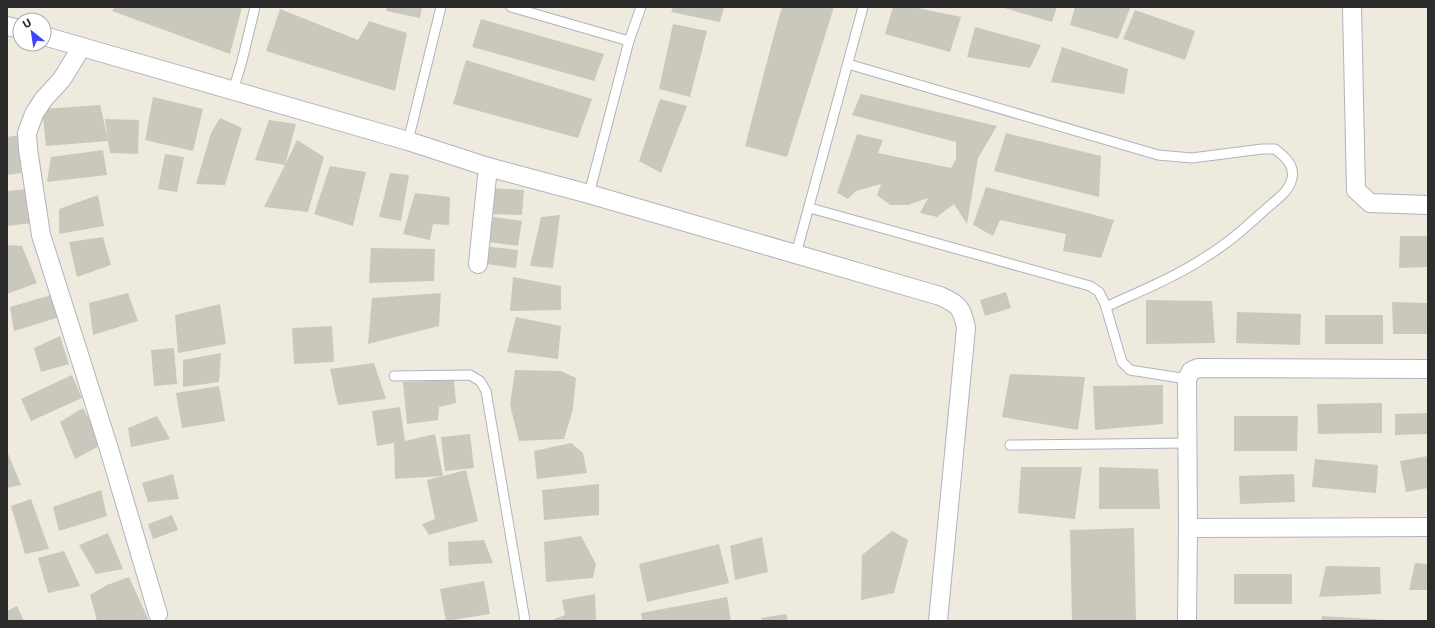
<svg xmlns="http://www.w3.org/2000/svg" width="1435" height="628" font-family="Commissioner,sans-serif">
<rect width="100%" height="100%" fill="#efeade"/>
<!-- building -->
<g fill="#cac8bc">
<path d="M115,7H242L230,54L112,11Z"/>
<path d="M387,7H422L420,18L386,11Z"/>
<path d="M673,7H724L720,22L671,12Z"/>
<path d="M782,7H834L787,157L745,146L775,31Z"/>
<path d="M893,7H913L961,17L950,52L885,34Z"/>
<path d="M1001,7H1057L1052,22Z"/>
<path d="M1075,7H1124L1130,8L1118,39L1070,25Z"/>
<path d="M280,9L358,40L369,21L407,33L395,91L266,51Z"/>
<path d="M1135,10L1195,31L1185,60L1123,39Z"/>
<path d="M481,19L604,54L594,81L472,47Z"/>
<path d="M673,24L707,31L690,97L659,89Z"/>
<path d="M975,27L1041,45L1030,68L967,57Z"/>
<path d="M1062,47L1128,69L1124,94L1051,82Z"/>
<path d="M466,60L592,99L578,138L453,104Z"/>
<path d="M861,94L997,126L978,158L967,224L954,204L937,217L920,213L928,198L908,205H890L877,195L881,184L856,191L848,199L837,193L857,134L883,140L878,153L951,168L956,159V142L852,115Z"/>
<path d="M153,97L203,109L193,151L145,140Z"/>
<path d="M660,99L687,106L661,173L639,161Z"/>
<path d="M100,105L108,139L105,119L139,120L138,154L110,153L108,141L46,146L42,109Z"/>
<path d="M220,118L242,128L225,185L196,184L211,133Z"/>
<path d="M269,120L296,124L285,165L297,140L324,157L308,212L264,207L285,165L255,160Z"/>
<path d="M1006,133L1101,156L1099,197L994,171Z"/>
<path d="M19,135L21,173L7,175V137Z"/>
<path d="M103,150L107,175L47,182L51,157Z"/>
<path d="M165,154L184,157L177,192L158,189Z"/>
<path d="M330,166L366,172L353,226L314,214Z"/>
<path d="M390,173L409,175L401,221L379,217Z"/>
<path d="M986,187L1114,220L1101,258L1063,251L1066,234L1000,220L993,236L973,225Z"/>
<path d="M490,188L524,190L522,215L488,214Z"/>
<path d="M28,189L32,223L7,226V191Z"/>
<path d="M415,193L450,197L449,225L433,224L430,240L403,234Z"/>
<path d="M98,195L104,226L59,234V209Z"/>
<path d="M560,215L553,268L530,266L541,217Z"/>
<path d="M493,217L522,221L518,246L489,242Z"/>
<path d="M1400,236H1428V267L1399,268Z"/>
<path d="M103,237L111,265L77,277L69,242Z"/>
<path d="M7,245L22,246L37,283L7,294Z"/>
<path d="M482,246L518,250L516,268L480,263Z"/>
<path d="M371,248L435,249L434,281L369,283Z"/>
<path d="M513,277L561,286V310L510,311Z"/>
<path d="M1006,292L1011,308L985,316L980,300Z"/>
<path d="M128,293L138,321L93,335L89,303Z"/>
<path d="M441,293L439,326L368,344L372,298Z"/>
<path d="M51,295L63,316L14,331L10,307Z"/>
<path d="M1146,300L1212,301L1215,343L1146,344Z"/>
<path d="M1392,302L1428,303V334H1393Z"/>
<path d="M220,304L226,344L178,353L175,315Z"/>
<path d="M1237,312L1301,314L1300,345L1236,343Z"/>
<rect x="1325" y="315" width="58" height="29"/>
<path d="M516,317L561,326L558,359L507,352Z"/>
<path d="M332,326L334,362L294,364L292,328Z"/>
<path d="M60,336L69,364L41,372L34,348Z"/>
<path d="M174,348L177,384L154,386L151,350Z"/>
<path d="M221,353L219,382L183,387V360Z"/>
<path d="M374,363L386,399L338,405L330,369Z"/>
<path d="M515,370L561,371L576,378L573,409L564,439L519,441L510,405Z"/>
<path d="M1010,374L1085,377L1078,430L1002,417Z"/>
<path d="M72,375L82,398L31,421L21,399Z"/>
<path d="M454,380L456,403L439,407L438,420L407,424L403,382Z"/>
<path d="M1163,385V424L1095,430L1093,386Z"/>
<path d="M219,386L225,421L182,428L176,393Z"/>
<path d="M1382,403V433L1318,434L1317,404Z"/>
<path d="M400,407L405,441L435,434L443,476L466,470L478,521L429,535L422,524L435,519L427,480L443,476L395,479L394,443L377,446L372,411Z"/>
<path d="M83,408L103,444L75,459L60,422Z"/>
<path d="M1428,413V434L1395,435V414Z"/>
<path d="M157,416L170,439L131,447L128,428Z"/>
<path d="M1234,416H1298L1297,451H1234Z"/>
<path d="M470,434L474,468L445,471L441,437Z"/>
<path d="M571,443L583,453L587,473L537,479L534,451Z"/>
<path d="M7,451L21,485L7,488Z"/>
<path d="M1428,456V488L1406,492L1400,461Z"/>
<path d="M1315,459L1378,465L1376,493L1312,487Z"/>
<path d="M1021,467H1082L1075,519L1018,513Z"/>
<path d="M1099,467L1158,469L1160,509H1099Z"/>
<path d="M173,474L179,499L148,502L142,483Z"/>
<path d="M1294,474L1295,502L1240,504L1239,476Z"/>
<path d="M599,484V515L544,520L542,490Z"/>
<path d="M101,490L107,516L59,531L53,507Z"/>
<path d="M31,499L49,549L25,554L11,506Z"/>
<path d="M172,515L178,530L153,539L148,524Z"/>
<path d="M1134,528L1136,621H1072L1070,530Z"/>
<path d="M892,531L908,540L894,593L861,600L862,555Z"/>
<path d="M108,533L123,569L96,574L79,545Z"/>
<path d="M581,536L596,564L593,578L546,582L544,542Z"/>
<path d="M762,537L768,572L735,580L730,546Z"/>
<path d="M484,540L493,563L449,566L448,542Z"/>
<path d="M719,544L729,583L647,602L639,564Z"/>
<path d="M64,551L80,586L48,593L38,558Z"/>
<path d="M1415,563L1428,564V590H1409Z"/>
<path d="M1326,566L1380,567L1381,594L1319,597Z"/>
<rect x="1234" y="574" width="58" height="30"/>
<path d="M129,577L149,621H97L90,595L107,585Z"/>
<path d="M484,581L490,614L446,621L440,589Z"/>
<path d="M595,594L596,621H550L565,615L562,600Z"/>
<path d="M727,597L731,621H642L641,613Z"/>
<path d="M17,606L24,621H7V611Z"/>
<path d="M786,614L788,621H762L761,618Z"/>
<path d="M1322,616L1387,620V621H1321Z"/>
</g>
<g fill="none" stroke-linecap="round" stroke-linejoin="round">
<!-- service casing -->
<g stroke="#b2b2c1" stroke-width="11">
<g id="service">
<path d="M511,7L629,41L589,194"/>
<path d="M629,41L641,7"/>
<path d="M848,64L1158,155L1192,158L1262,149H1275C1284,156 1295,165 1292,178C1290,191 1276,200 1267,208C1248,225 1229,243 1207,256C1176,277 1140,291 1106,307"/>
<path d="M233,91L242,61L255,7"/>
<path d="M408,141L441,7"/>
<path d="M810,208L1090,286L1099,292L1105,304L1122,362L1130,370L1187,379"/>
<path d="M796,254L863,7"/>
<path d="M394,376L470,375L480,381L486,391L525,621"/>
<path d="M1010,445L1187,443"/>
</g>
</g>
<!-- minor casing -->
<g stroke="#b2b2c1" stroke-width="20">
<g id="minor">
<path d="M1352,7L1356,190L1370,203L1428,205"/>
<path d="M7,26L20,29"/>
<path d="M44,36L408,141L488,167L589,194L940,296C958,304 962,307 966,328L938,621"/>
<path d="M81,48L62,79L43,100L34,114L27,133L28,149L41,235L109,449L158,614"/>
<path d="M478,264L488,167"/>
<path d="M1188,528L1428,527"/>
<path d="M1187,621L1188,528L1187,379L1191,371L1198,368L1428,369"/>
</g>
</g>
<!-- service -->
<use href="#service" stroke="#fff" stroke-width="9"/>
<!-- minor -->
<use href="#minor" stroke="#fff" stroke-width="18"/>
</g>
<!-- border -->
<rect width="1435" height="628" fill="none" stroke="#2c2c2c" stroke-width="16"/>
<!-- north arrow -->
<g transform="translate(32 32) rotate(330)"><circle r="19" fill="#ffffff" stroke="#ababab"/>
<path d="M0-3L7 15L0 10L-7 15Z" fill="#3b44ff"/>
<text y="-6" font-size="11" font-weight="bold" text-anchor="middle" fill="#2c2c2c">U</text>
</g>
</svg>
